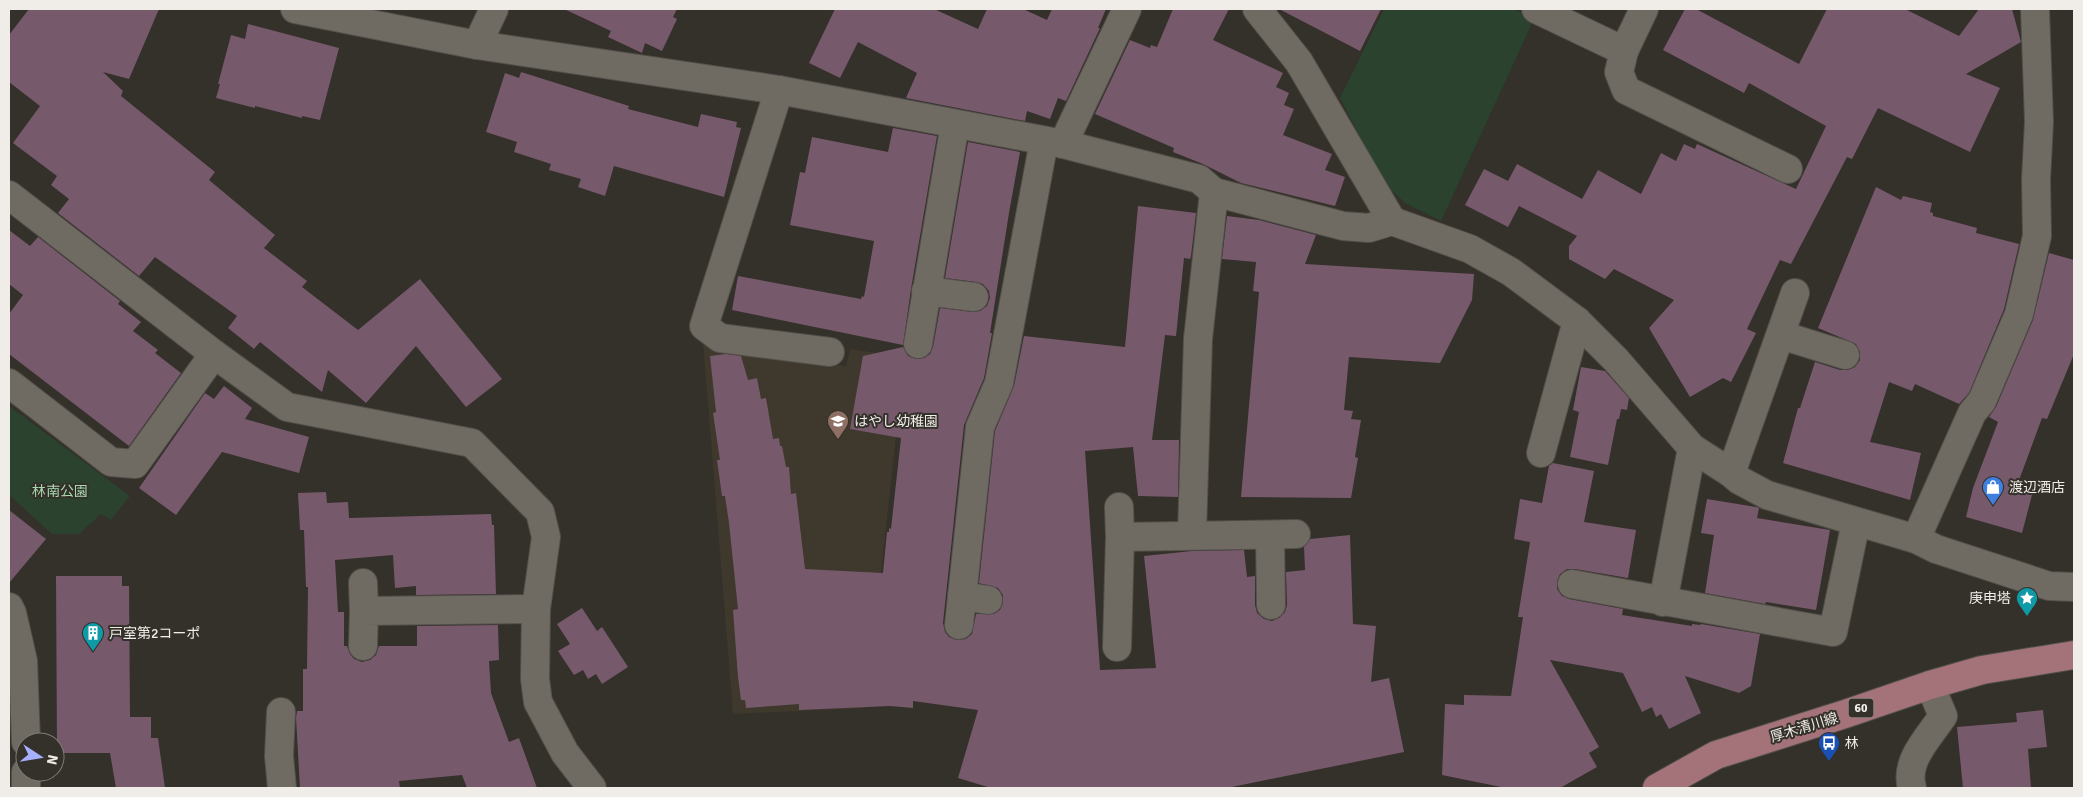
<svg xmlns="http://www.w3.org/2000/svg" width="2083" height="797" font-family="Signika,'Noto Sans JP',sans-serif">
<rect width="100%" height="100%" fill="#34302a"/>
<!-- built -->
<path fill="#3f382c" d="M703,342L846,366L850,349L905,357L866,708L733,714Z"/>
<!-- green -->
<g fill="#2a422e">
<path d="M1384,9H1514L1534,19L1441,221L1405,203L1384,183L1340,98Z"/>
<path d="M9,406L130,496L111,520L101,514L79,534H52L9,495Z"/>
</g>
<!-- building -->
<g fill="#77596c">
<path d="M29,9H159L129,79L103,72L123,91L121,96L215,172L209,180L275,235L264,248L307,281L302,287L358,330L420,279L502,379L466,407L416,346L366,403L328,370L322,392L260,342L254,349L228,328L237,316L155,257L139,276L58,213L69,199L51,185L57,176L13,143L40,106L9,82V35Z"/>
<path d="M564,9H677L673,17L677,19L662,51L645,43L642,53L608,37L611,31Z"/>
<path d="M835,9H934L978,29L987,9H1023L1047,20L1052,9H1106L1098,28H1100L1066,101L1058,98L1050,119L1027,111L1025,121L906,98L917,73L858,42L840,78L809,63Z"/>
<path d="M1173,9H1229L1213,40L1283,73L1276,87L1289,93L1284,105L1294,109L1283,135L1332,154L1325,170L1345,177L1335,206L1241,183L1203,164L1173,152L1174,148L1095,114L1130,40L1150,48L1151,45L1157,47Z"/>
<path d="M1279,9H1381L1360,51Z"/>
<path d="M1685,9H1696L1799,64L1827,9H1905L1959,36L1979,9H2012L2021,42L1966,74L2000,88L1970,152L1878,108L1852,159L1847,157L1791,264L1780,260L1747,329L1756,333L1731,382L1723,378L1690,397L1649,328L1674,300L1614,269L1605,279L1569,259V246L1577,236L1519,206L1508,227L1465,205L1484,169L1508,181L1517,164L1582,199L1598,170L1641,194L1661,153L1676,161L1684,144L1695,149L1697,144L1796,189L1826,126L1749,83L1744,93L1663,50Z"/>
<path d="M248,24L339,48L320,120L302,116V118L255,106V108L216,98L220,84H218L231,35L245,39Z"/>
<path d="M521,72L629,106L628,109L698,127L701,114L737,122L736,127L741,128L724,197L614,166L605,196L578,187L581,179L549,170L551,164L514,152L517,142L486,132L505,73L519,78Z"/>
<path d="M893,128L937,136L911,289L903,345L732,310L738,276L861,299L862,296L864,297L874,241L790,225L800,172L805,173L812,137L888,152Z"/>
<path d="M968,142L1020,152L1009,213L990,333H992L984,378L964,425L943,623L945,632L949,637L957,640L966,639L972,634L976,614H994L1000,610L1003,603V595L998,588L979,583L995,431L1014,386L1024,336L1125,347L1138,206L1196,213L1191,256L1190,259L1184,258L1176,336L1165,335L1152,440H1179L1178,497L1138,496L1133,447L1085,451L1100,670L1156,668L1144,556L1192,551L1244,550L1247,577L1255,576V605L1257,613L1264,619L1272,621L1279,618L1285,612L1287,605L1286,572L1305,570L1304,547L1310,539L1350,535L1353,624L1376,626L1371,682L1389,678L1404,752L1227,788H991L958,778L978,710L913,701V708L890,706L799,710V704L746,708L745,700H741L738,677L733,610L738,609L729,523L725,496H722L717,460H720L713,413L716,412L710,356L726,354L741,356L748,380L757,378L761,399L766,398L773,439L779,438L780,446H782L786,467H789L791,494L796,493L805,569L883,573L887,532H889V528L891,529L901,438L850,429L863,356L903,347L908,356L916,359L924,358L930,354L933,347L940,308L973,312L980,311L987,306L990,298L989,291L983,284L976,282L945,278Z"/>
<path d="M1876,187L1901,200L1903,196L1932,203L1930,212L1933,213V216L1977,228L1976,233L2019,244L2004,309L1969,393L1959,404L1915,384L1912,391L1889,382L1870,442L1921,453L1910,500L1783,463L1798,408H1800L1815,362L1840,370H1848L1855,367L1860,360V352L1856,344L1818,328Z"/>
<path d="M1227,216L1259,220L1316,235L1305,264L1474,274L1472,300L1440,363L1349,357L1344,410L1353,411L1351,419L1361,420L1355,457L1358,458L1351,498L1241,497L1259,292L1253,291L1256,262L1222,259Z"/>
<path d="M9,230L30,246L38,237L120,301L118,304L141,322L133,331L158,350L155,353L181,373L129,446L9,354V314L23,295L9,284Z"/>
<path d="M2049,253L2074,260V354L2047,419L2042,418L2015,491L2032,495L2022,533L1966,517L1973,488L1998,422L1989,417L1996,407L2033,320Z"/>
<path d="M1581,367L1605,371L1629,398L1627,410L1621,409L1619,419H1617L1608,465L1570,457L1579,412L1573,410Z"/>
<path d="M224,386L252,408L245,419L309,437L299,473L222,452L176,515L139,488L205,393L214,399Z"/>
<path d="M1553,463L1594,471L1584,522L1636,530L1628,578L1575,569H1567L1560,574L1557,581V589L1562,596L1569,599L1623,609L1622,615L1692,626V624L1700,625L1701,624L1760,634L1751,686L1739,693L1685,676L1701,713L1669,729L1661,714L1656,717L1652,707L1642,712L1623,673L1550,660L1599,747L1589,753L1597,767L1560,788H1506L1442,775L1445,704L1464,705V695L1511,696L1523,617H1518L1530,542L1514,539L1520,499L1542,503L1549,466Z"/>
<path d="M326,492L327,503L348,502L349,518L491,514L492,525H494L496,594L416,595V586L395,588L393,555L335,560L338,612H344V646H347L350,654L354,659L362,662L370,660L376,655L379,646H417V626L498,625L499,660L489,661L491,693L509,742L519,738L537,788H467L462,775L399,781L400,788H300L296,718L297,711H303V669H307L308,587H306L304,530H300L298,493Z"/>
<path d="M1707,499L1756,507L1759,508L1757,518L1830,530L1816,610L1766,602L1765,604L1705,593L1714,535L1701,533Z"/>
<path d="M9,510L46,539L9,583Z"/>
<path d="M56,576H122V586H129L130,717H151V738H158L165,788H116L110,753H57Z"/>
<path d="M582,608L597,631L602,627L628,667L602,684L596,674L588,679L583,670L574,675L558,651L570,644L557,624Z"/>
<path d="M2043,710L2047,747L2028,749L2031,788H1963L1957,727L2017,722L2016,713Z"/>
</g>
<g fill="none" stroke-linecap="round" stroke-linejoin="round">
<!-- minor casing -->
<g stroke="#524f4a" stroke-width="30">
<g id="minor">
<path d="M295,9L477,45L779,90L1063,144L1199,179L1214,192L1343,226L1369,228L1392,221L1470,249L1511,272L1577,321L1616,360L1692,448L1731,473L1739,480L1767,495L1916,539L1936,549L2049,586L2074,587"/>
<path d="M1257,9L1299,62L1392,221"/>
<path d="M1536,9L1624,51L1644,9"/>
<path d="M477,45L494,9"/>
<path d="M1624,51L1619,72L1626,90L1788,169"/>
<path d="M779,90L704,326L720,338L830,352"/>
<path d="M1063,144L1127,9"/>
<path d="M9,195L214,354L287,407L472,443L540,512L546,537L536,609L535,679L538,702L565,753L592,788"/>
<path d="M926,291L974,297"/>
<path d="M1781,335L1845,355"/>
<path d="M918,344L955,124"/>
<path d="M9,383L111,462L135,464L214,354"/>
<path d="M1541,453L1577,321"/>
<path d="M1731,473L1795,293"/>
<path d="M1192,534L1198,339L1214,192"/>
<path d="M1270,535L1271,605"/>
<path d="M1120,537L1296,534"/>
<path d="M1916,539L1972,413L1982,401L2019,314L2037,236L2036,180L2039,122L2035,9"/>
<path d="M363,583L364,611"/>
<path d="M1572,584L1833,632L1856,522"/>
<path d="M962,596L988,600"/>
<path d="M1663,602L1692,448"/>
<path d="M9,607L12,613L23,661L26,742"/>
<path d="M959,625L980,427L999,383L1044,141"/>
<path d="M363,646L364,611L536,609"/>
<path d="M1117,647L1120,537L1119,507"/>
<path d="M281,712L279,756L282,788"/>
<path d="M26,788V772"/>
<path d="M1912,788C1904,761 1929,737 1943,716L1930,685"/>
</g>
</g>
<!-- major casing -->
<g stroke="#524f4a" stroke-width="30">
<path id="major" d="M1657,788L1716,755L1845,714L1930,685L1982,670L2074,655"/>
</g>
<!-- minor -->
<use href="#minor" stroke="#6f6b63" stroke-width="28"/>
<!-- major -->
<use href="#major" stroke="#a47379" stroke-width="28"/>
</g>
<!-- icons -->
<defs>
<g id="school-pin" transform="scale(1.125)"><path d="M0 17L-7.5 6A9.5 9.5 0 1 1 7.5 6Z" fill="#8d6e63" stroke="#34302a"/><path d="M0-5L7-2L0 1L-7-2ZM-4 1L0 2.5L4 1V4Q0 6-4 4Z" fill="#fff"/></g>
<g id="shop-pin" transform="scale(1.125)"><path d="M0 17L-7.5 6A9.5 9.5 0 1 1 7.5 6Z" fill="#3f7fe0" stroke="#34302a"/><path d="M-5-2.5h2.3a2.7 3.5 0 0 1 5.4 0H5L5.5 6h-11ZM-1.5-2.5h3a1.5 2.3 0 0 0-3 0Z" fill="#fff"/></g>
<g id="sight-pin" transform="scale(1.125)"><path d="M0 17L-7.5 6A9.5 9.5 0 1 1 7.5 6Z" fill="#0f9aa8" stroke="#34302a"/><path d="M0-6L1.8-2.2L6-1.7L2.9 1.2L3.7 5.4L0 3.3L-3.7 5.4L-2.9 1.2L-6-1.7L-1.8-2.2Z" fill="#fff"/></g>
<g id="building-pin" transform="scale(1.125)"><path d="M0 17L-7.5 6A9.5 9.5 0 1 1 7.5 6Z" fill="#0f9aa8" stroke="#34302a"/><path d="M-4-6H4V6H1V3H-1V6H-4ZM-2.5-4.3h1.7v1.8h-1.7ZM.8-4.3h1.7v1.8H.8ZM-2.5-1h1.7V.8h-1.7ZM.8-1h1.7V.8H.8Z" fill="#fff"/></g>
<g id="bus-pin" transform="scale(1.125)"><path d="M0 17L-7.5 6A9.5 9.5 0 1 1 7.5 6Z" fill="#1a4fb4" stroke="#34302a"/><path d="M-5-6H5V4H4V6H2V4H-2V6H-4V4H-5ZM-3.5-4V0h7V-4ZM-3.5 1.2v1.5H-2V1.2ZM2 1.2v1.5H3.5V1.2Z" fill="#fff"/></g>
</defs>
<g fill-rule="evenodd">
<use href="#school-pin" x="838" y="421"/>
<use href="#shop-pin" x="1993" y="487"/>
<use href="#sight-pin" x="2027" y="598"/>
<use href="#building-pin" x="93" y="633"/>
<use href="#bus-pin" x="1829" y="743"/>
</g>
<g text-anchor="middle" stroke-width="4" stroke-linejoin="round" paint-order="stroke">
<!-- shield labels -->
<rect fill="#34302a" stroke="#b8b4b0" stroke-width="1" x="1848.5" y="698.5" width="25" height="19" rx="4"/>
<g font-size="12" font-weight="bold" fill="#f0ede9">
<text x="1861" y="712">60</text>
</g>
<!-- poi labels -->
<g font-size="14" fill="#f0ede9" stroke="#34302a" text-anchor="start">
<text x="854" y="426">はやし幼稚園</text>
<text x="2009" y="492">渡辺酒店</text>
<text x="2011" y="603" text-anchor="end">庚申塔</text>
<text x="109" y="638">戸室第2コーポ</text>
<text x="1845" y="748">林</text>
</g>
<!-- park labels -->
<g font-size="14" fill="#a7d9af" stroke="#34302a">
<text x="60" y="496">林南公園</text>
</g>
<!-- street labels -->
<g font-size="14" fill="#f0ede9" stroke="#34302a">
<text transform="translate(1804 727) rotate(-17)" y="5">厚木清川線</text>
</g>
</g>
<!-- border -->
<rect width="2083" height="797" fill="none" stroke="#f0ede9" stroke-width="20"/>
<!-- north arrow -->
<g transform="translate(40 757) rotate(102)"><circle r="24" fill="#34302a" stroke="#7f7c76"/>
<path d="M0-4L9 19L0 12L-9 19Z" fill="#a7b0fc"/>
<text y="-8" font-size="14" font-weight="bold" text-anchor="middle" fill="#f0ede9">N</text>
</g>
</svg>
